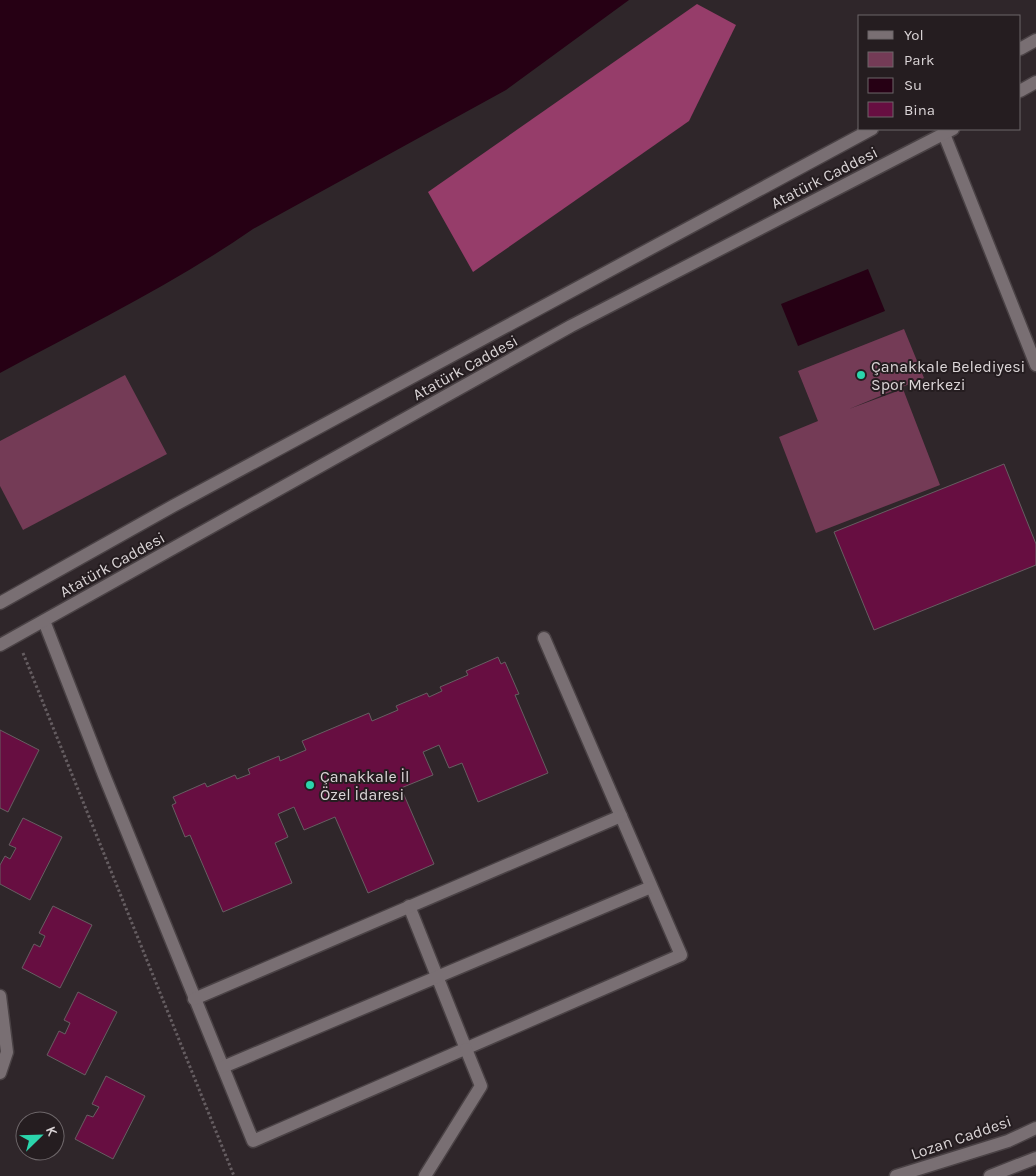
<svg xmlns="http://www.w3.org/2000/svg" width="1036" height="1176" font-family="Karla,sans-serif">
<rect width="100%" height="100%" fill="#2f262a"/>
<!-- green -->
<g fill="#743b56">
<path d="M904,329L924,378L849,409L903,389L940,485L816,533L779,437L818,421L798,371Z"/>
<path d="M125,375L167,454L23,530L0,486V441Z"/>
</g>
<!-- forest -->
<path fill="#963d6a" d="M697,4L736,25L689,121L473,272L428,192Z"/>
<!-- water -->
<g fill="#260014">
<path d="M0,0H629L506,90L253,229C174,284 85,327 0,373Z"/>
<path d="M868,269L885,311L798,346L781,304Z"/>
</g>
<!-- building -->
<g fill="#670e41" stroke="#675e62">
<path d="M1004,464L1036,544V565L874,630L834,532Z"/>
<path d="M498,657L501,664L505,662L519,694L515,695L548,773L478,802L462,763L449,768L439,745L423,752L433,775L401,788L434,864L368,893L335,817L304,830L294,807L278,814L288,837L275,843L292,883L223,912L190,835L185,837L172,805L176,803L173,797L205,783L207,787L235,775L237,779L250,774L248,769L279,756L280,761L306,750L302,741L369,713L372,721L398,710L396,706L427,693L429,697L442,691L440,687L468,675L466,671Z"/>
<path d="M0,730L39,750L8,812L0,808Z"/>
<path d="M23,818L62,837L30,900L0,884V865L5,856L10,859L16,848L9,845Z"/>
<path d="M53,906L92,925L60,988L22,968L34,944L40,947L45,936L39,933Z"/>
<path d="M78,992L117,1012L85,1075L47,1055L59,1031L65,1034L70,1023L64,1020Z"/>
<path d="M106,1076L145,1096L113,1159L75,1139L87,1115L93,1117L99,1107L92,1104Z"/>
</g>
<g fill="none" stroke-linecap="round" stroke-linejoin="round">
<!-- service casing -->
<g stroke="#4a4245" stroke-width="15">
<g id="service">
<path d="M44,621L104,775L253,1141L681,955L544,638"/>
<path d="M409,906L466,1049"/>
<path d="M194,999L621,816"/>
<path d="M223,1067L651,887"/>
</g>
</g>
<!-- minor casing -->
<g stroke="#4a4245" stroke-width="15">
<g id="minor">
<path d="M0,996L7,1052L0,1073"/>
<path d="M425,1176L481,1086L466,1049"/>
</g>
</g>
<!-- tertiary casing -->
<g stroke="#4a4245" stroke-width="15">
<g id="tertiary">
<path d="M944,134L1036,365"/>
<path d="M896,1176L1008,1141L1036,1128"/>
<path d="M990,1176L1036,1158"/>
</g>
</g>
<!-- secondary casing -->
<g stroke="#4a4245" stroke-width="15">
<g id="secondary">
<path d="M1020,49L1036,40"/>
<path d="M1020,91L1036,82"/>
<path d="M0,603L173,506L872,129"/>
<path d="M0,645L571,326L953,129"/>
</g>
</g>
<!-- path -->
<path stroke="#655d61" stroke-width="3" stroke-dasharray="2.5 2.5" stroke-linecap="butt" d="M23,653L234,1176"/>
<!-- service -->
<use href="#service" stroke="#796f73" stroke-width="12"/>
<!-- minor -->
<use href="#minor" stroke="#796f73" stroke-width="12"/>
<!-- tertiary -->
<use href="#tertiary" stroke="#796f73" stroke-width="12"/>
<!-- secondary -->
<use href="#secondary" stroke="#796f73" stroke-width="12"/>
</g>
<!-- markers -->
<g fill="#2bd5ac" stroke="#251d20" stroke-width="2">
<circle cx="861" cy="375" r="5"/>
<circle cx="310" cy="785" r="5"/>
</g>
<g text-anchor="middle" stroke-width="4" stroke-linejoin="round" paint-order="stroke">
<!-- street labels -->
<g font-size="16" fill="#dad4d6" stroke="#251d20">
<text transform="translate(824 177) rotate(-27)" y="6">Atatürk Caddesi</text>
<text transform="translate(465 367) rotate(-29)" y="6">Atatürk Caddesi</text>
<text transform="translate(112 564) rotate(-29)" y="6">Atatürk Caddesi</text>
<text transform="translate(961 1137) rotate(-19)" y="6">Lozan Caddesi</text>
</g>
<!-- poi labels -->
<g font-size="16" fill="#dad4d6" stroke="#251d20" text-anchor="start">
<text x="871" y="372">Çanakkale Belediyesi<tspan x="871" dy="18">Spor Merkezi</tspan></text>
<text x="320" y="782">Çanakkale İl<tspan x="320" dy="18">Özel İdaresi</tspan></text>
</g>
</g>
<!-- legend -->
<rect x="858" y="15" width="162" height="115" fill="#251d20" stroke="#6d6669"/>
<rect x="868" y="31" width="25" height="8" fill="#796f73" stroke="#6d6669"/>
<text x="904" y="40" font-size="15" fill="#dad4d6">Yol</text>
<rect x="868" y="52" width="25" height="15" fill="#743b56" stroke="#6d6669"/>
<text x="904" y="65" font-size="15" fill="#dad4d6">Park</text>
<rect x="868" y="78" width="25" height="15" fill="#260014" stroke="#6d6669"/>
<text x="904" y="90" font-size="15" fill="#dad4d6">Su</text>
<rect x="868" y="102" width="25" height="15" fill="#670e41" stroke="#6d6669"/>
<text x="904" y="115" font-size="15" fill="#dad4d6">Bina</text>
<!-- north arrow -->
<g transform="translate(40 1136) rotate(67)"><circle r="24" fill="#251d20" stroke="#6d6669"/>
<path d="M0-4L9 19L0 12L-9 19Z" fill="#2bd5ac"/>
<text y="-8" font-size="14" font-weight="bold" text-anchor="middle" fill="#dad4d6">K</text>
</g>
</svg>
